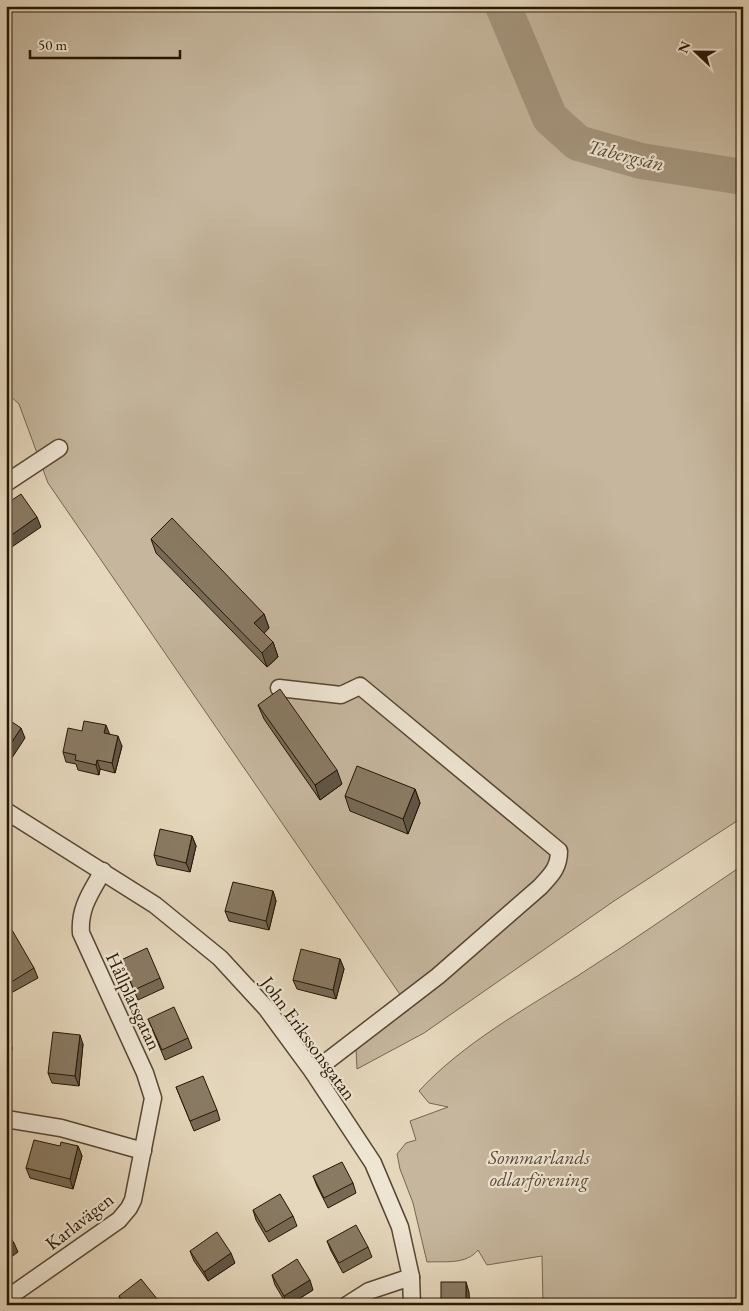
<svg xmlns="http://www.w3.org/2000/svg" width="749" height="1311" font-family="'EB Garamond',serif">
<rect width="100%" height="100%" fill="#e5d7bc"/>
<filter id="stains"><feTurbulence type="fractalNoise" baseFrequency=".004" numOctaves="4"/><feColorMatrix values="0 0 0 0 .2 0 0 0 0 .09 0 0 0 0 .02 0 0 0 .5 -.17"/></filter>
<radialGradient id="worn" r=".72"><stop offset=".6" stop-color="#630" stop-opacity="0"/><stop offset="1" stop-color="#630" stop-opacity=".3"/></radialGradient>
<!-- green -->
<g fill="#c5b69d" stroke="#766650">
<path d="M6,6H743V817L614,901L424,1033L357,1069L356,1048L410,1009L48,483L19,404L8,394Z"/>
<path d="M743,865V1305H543L542,1256L487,1265L478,1250C466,1265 445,1261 427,1262L413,1203L400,1169L397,1154L406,1143L416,1140L410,1121L448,1107L429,1103L419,1091C462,1044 525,1009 579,975C634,940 688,902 743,865Z"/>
</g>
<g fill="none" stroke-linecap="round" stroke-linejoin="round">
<!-- river -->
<path stroke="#a4957d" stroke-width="36" d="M503,6L550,118L578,143L641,161L743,177"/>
<!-- minor casing -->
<g stroke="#564631" stroke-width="19">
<g id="minor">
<path d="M6,483L59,448"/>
<path d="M279,688L341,695L360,686L559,851C559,868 551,875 540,887L438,976L313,1072"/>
<path d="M6,811L155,905L220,958L266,1008L313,1072L373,1163L400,1227L411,1277L412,1305"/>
<path d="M6,1119L61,1128L143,1151"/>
<path d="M6,1299L119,1220L129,1208L133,1200L153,1098L145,1073L81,933C79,908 91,892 103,871"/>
<path d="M347,1305L369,1291L411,1277"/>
</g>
</g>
<!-- minor -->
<use href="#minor" stroke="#eee5d3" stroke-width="16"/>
</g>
<!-- wall -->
<g fill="#766955" stroke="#261603">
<path d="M151,539L264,614L269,628L264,633L273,642L278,657L267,667L156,553Z"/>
<path d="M258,705L342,784L320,800L264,719Z"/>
<path d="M82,731L109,734L122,746L115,773L100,769L99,775L78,770L76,764L66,762L63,752Z"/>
<path d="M415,789L420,803L408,834L350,811L345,796Z"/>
<path d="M192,836L196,846L190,872L157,865L154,855Z"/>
<path d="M273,891L276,901L269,930L229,921L225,911Z"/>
<path d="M6,934L34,968L38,978L11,993L6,985Z"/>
<path d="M340,959L344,969L336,999L297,989L293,980Z"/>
<path d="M121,960L160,978L164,988L138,1000Z"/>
<path d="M148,1019L188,1038L192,1048L165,1060Z"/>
<path d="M6,1037L12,1047L9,1075H6Z"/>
<path d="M83,1044L79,1086L52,1083L48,1073Z"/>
<path d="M176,1087L217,1110L220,1120L194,1131Z"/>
<path d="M60,1146H78L82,1156L73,1189L30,1178L26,1168Z"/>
<path d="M313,1176L353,1183L356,1193L328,1208L317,1186Z"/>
<path d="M253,1210L293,1216L297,1226L269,1242L256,1220Z"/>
<path d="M327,1241L368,1247L372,1257L343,1273L331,1251Z"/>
<path d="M190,1251L235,1263L208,1281L194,1261Z"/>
<path d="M272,1275L313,1290L289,1305H287L275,1285Z"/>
<path d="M119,1296L162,1305H122Z"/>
</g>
<!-- shaded-wall -->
<g fill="#605545" stroke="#261603">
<path d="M37,517L41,527L6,551V539Z"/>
<path d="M264,614L269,628L260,638L254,623Z"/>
<path d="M273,642L278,657L267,667L262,653Z"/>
<path d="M106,725L110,735L104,733Z"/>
<path d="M21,728L25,738L8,764L6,761V751Z"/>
<path d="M118,736L122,746L115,773L112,763Z"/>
<path d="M97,760L100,769L99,775L96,765Z"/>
<path d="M337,770L342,784L320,800L315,785Z"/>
<path d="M415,789L420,803L408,834L403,819Z"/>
<path d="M192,836L196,846L190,872L186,863Z"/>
<path d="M273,891L276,901L269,930L266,921Z"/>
<path d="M340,959L344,969L336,999L333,990Z"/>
<path d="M80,1035L83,1044L79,1086L75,1076Z"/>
<path d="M8,1038L12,1047L9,1075L6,1068V1056Z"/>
<path d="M78,1146L82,1156L73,1189L70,1179Z"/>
<path d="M14,1243L18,1252L6,1261V1248Z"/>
<path d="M231,1253L235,1263L208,1281L204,1272Z"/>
<path d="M310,1280L313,1290L289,1305H287L284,1296Z"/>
<path d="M466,1282L469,1292L470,1305H466Z"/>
</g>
<!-- building -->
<g fill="#897a63" stroke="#261603">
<path d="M21,494L37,517L6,539V504Z"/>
<path d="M172,518L264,614L254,623L273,642L262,653L151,539Z"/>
<path d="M280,689L337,770L315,785L258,705Z"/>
<path d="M6,718L21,728L6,751Z"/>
<path d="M84,721L106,725L104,733L118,736L112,763L97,760L96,765L75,760L76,755L63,752L68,728L82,731Z"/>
<path d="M357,766L415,789L403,819L345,796Z"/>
<path d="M160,829L192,836L186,863L154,855Z"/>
<path d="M233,882L273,891L266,921L225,911Z"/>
<path d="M12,930L34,968L8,984L6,981V934Z"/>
<path d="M147,948L160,978L134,990L121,960Z"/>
<path d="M301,949L340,959L333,990L293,980Z"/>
<path d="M174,1007L188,1038L162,1050L148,1019Z"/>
<path d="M53,1032L80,1035L75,1076L48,1073Z"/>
<path d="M6,1037L8,1038L6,1056Z"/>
<path d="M203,1076L217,1110L190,1121L176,1087Z"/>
<path d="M34,1140L60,1146L61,1142L78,1146L70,1179L26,1168Z"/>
<path d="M342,1162L353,1183L324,1198L313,1176Z"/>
<path d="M280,1194L293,1216L266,1232L253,1210Z"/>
<path d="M356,1225L368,1247L339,1263L327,1241Z"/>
<path d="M6,1230L14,1243L6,1248Z"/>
<path d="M217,1232L231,1253L204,1272L190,1251Z"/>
<path d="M297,1259L310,1280L284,1296L272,1275Z"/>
<path d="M141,1279L162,1305H126L119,1296Z"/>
<rect x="441" y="1282" width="25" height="23"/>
</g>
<g text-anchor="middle" stroke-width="4.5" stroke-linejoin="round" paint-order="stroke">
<!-- street labels -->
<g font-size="19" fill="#261603" stroke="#eee5d3">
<text transform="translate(134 1001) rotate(65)" y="7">Hållplatsgatan</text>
<text transform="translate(309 1038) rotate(54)" y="7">John Erikssonsgatan</text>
<text transform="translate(79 1221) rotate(-38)" y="7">Karlavägen</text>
</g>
<!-- park labels -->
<g font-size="19" font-style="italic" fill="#564631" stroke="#eee5d3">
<text x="539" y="1164">Sommarlands<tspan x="539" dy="22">odlarförening</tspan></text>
</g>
<!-- water labels -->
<g font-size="20" font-style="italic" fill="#584934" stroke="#eee5d3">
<text transform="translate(626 155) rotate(14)" y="7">Tabergsån</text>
</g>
</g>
<!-- margin -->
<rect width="749" height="1311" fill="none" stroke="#e5d7bc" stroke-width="25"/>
<rect x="8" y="8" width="734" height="1296" fill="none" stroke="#261603" stroke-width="2.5"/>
<rect x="12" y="12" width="724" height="1286" fill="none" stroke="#261603"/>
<!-- north arrow -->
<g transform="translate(696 52) rotate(292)" stroke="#eee5d3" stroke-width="4" paint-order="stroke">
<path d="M0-4L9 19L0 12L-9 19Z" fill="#261603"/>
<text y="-8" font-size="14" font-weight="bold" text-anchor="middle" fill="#261603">N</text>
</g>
<!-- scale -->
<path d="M30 50v8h150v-8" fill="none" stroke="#261603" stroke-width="2.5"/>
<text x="38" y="50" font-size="15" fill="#261603" stroke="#eee5d3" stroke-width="4" paint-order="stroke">50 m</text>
<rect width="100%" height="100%" filter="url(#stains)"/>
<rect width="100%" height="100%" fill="url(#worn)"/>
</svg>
